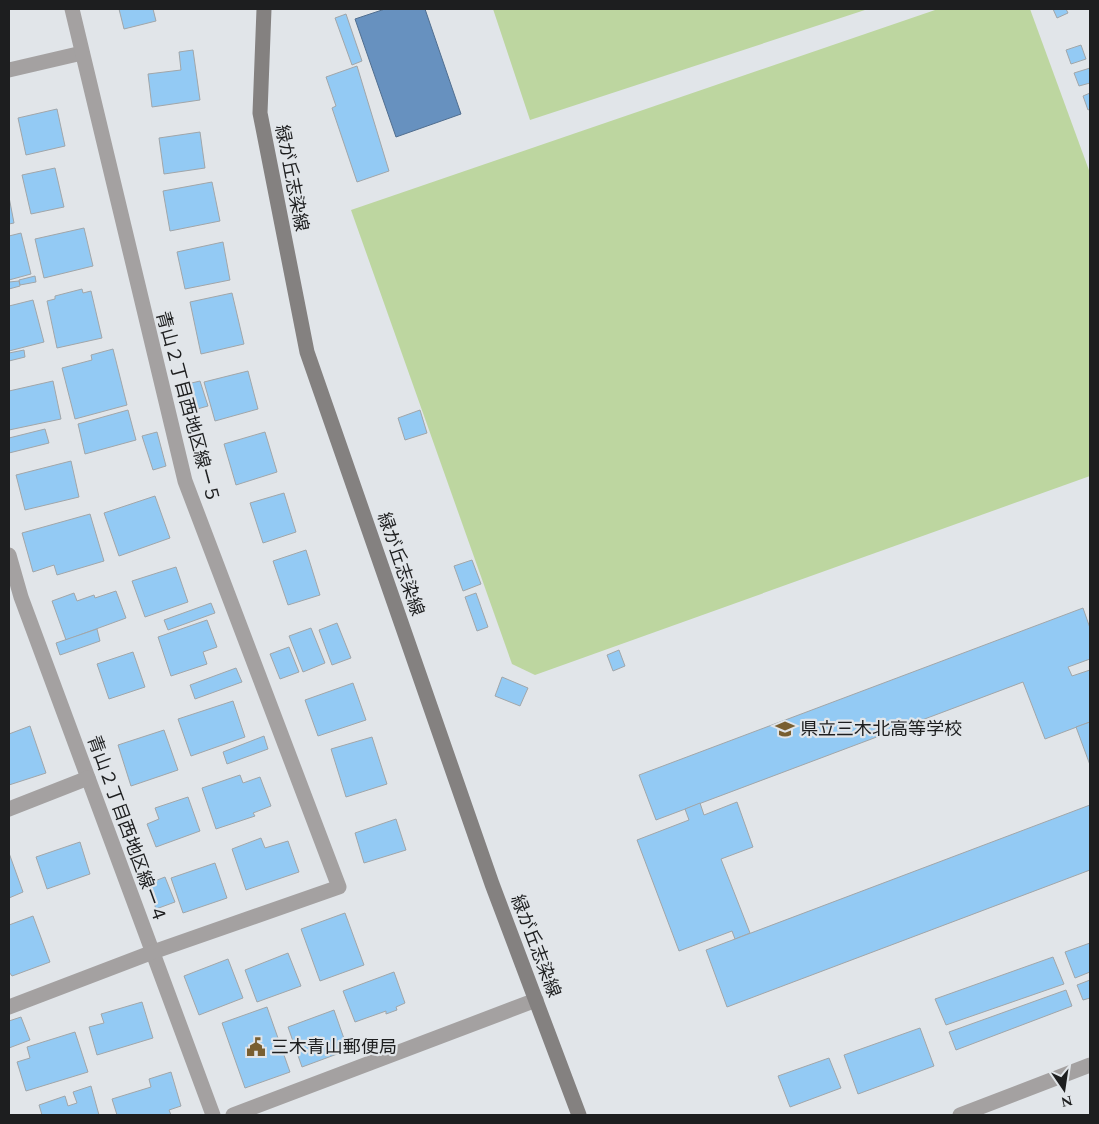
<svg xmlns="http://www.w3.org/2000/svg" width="1099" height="1124" font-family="Spectral,'Noto Sans JP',serif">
<rect width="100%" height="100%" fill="#e1e5e9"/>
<!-- green -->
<g fill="#bdd6a0">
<path d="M493,9H868L530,120Z"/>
<path d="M938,9H1030L1090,173V476L535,675L512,664L351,210Z"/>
</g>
<!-- water -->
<path fill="#6791bf" stroke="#516e8f" d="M385,9H425L461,114L396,137L355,19Z"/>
<!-- building -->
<g fill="#93caf4" stroke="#a1a6a9">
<path d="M119,9H153L156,21L124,29Z"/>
<path d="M1053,9H1066L1068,13L1057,18Z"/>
<path d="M346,14L362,61L352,65L335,18Z"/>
<path d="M1081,45L1086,59L1071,64L1066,50Z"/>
<path d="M193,50L200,100L152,107L148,74L181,70L179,52Z"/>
<path d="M357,66L389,171L357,182L332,108L336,106L326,77Z"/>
<path d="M1090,68V83L1079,86L1074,73Z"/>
<path d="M1090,93V109L1088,110L1083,96Z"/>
<path d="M57,109L65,146L26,155L18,118Z"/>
<path d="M200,132L205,168L164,174L159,138Z"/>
<path d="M55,168L64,207L31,214L22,175Z"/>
<path d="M212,182L220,221L170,231L163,191Z"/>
<path d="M9,197L14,223L9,224Z"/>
<path d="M84,228L93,266L44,278L35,239Z"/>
<path d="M21,233L31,274L9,280V236Z"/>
<path d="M223,242L230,280L185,289L177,252Z"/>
<path d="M35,276L36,282L20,285L19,280Z"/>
<path d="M19,281L20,286L9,289V282Z"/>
<path d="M82,289L83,293L91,291L102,338L57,348L47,301L55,299V296Z"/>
<path d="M232,293L244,344L201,354L190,302Z"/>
<path d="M33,300L44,342L9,351V306Z"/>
<path d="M113,349L127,405L75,419L62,368L92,360L91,355Z"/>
<path d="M24,350L25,357L9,361V353Z"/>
<path d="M248,371L258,409L215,421L204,382Z"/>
<path d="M53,381L61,419L9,430V391Z"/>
<path d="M200,381L208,406L190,411L183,385Z"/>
<path d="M128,410L136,440L85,454L78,424Z"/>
<path d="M420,410L427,433L405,440L398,418Z"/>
<path d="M45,429L49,443L9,453V438Z"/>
<path d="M157,432L166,466L153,470L142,436Z"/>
<path d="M265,432L277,472L236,485L224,444Z"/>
<path d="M71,461L79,497L25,510L16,475Z"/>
<path d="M284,493L296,532L263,543L250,503Z"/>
<path d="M155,496L170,538L119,556L104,513Z"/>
<path d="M90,514L104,561L57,575L54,565L33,572L22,533Z"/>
<path d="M306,550L320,595L288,605L273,561Z"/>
<path d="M472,560L481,584L463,591L454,566Z"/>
<path d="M176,567L188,602L145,617L132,581Z"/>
<path d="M116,591L126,618L66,640L52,601L74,593L77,601L94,595L95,598Z"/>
<path d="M476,593L488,627L477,631L465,597Z"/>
<path d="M211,603L215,613L168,630L164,620Z"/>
<path d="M1083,608L1090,628V659L1068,667L1072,676L1090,670V722L1045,739L1023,682L656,820L639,775Z"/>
<path d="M207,620L217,647L203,652L207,664L171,676L158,637Z"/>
<path d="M337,623L351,658L332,665L319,630Z"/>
<path d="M311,628L325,663L303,672L289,636Z"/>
<path d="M97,629L100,641L60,655L56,643Z"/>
<path d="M289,647L299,672L280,679L270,654Z"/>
<path d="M619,650L625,666L613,671L607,655Z"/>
<path d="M133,652L145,687L109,699L97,664Z"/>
<path d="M236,668L242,682L195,699L190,685Z"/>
<path d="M502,677L528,688L520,706L495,696Z"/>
<path d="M353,683L366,720L318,736L305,700Z"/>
<path d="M233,701L245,737L191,756L178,719Z"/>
<path d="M1090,722V765L1076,727Z"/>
<path d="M30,726L46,773L9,785V734Z"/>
<path d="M164,730L178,770L131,786L118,745Z"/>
<path d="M264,736L268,749L227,764L223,752Z"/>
<path d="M372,737L387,784L346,797L331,749Z"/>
<path d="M240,775L243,783L260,777L271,806L253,813L255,816L216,829L202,788Z"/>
<path d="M188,797L200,831L156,847L147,824L159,819L155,808Z"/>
<path d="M737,802L753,847L721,859L750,933L735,939L732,931L679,951L637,840L689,820L685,809L700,803L704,815Z"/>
<path d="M1090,805V870L727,1007L706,950Z"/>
<path d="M396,819L406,850L364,863L355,833Z"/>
<path d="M261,838L265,848L288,841L299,872L246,890L232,849Z"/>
<path d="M80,842L90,874L47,889L36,857Z"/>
<path d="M9,853L23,892L9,898Z"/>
<path d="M215,863L227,898L183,913L171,878Z"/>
<path d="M165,877L175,902L156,909L147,884Z"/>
<path d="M345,913L364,965L320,981L301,929Z"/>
<path d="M33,916L50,962L12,976L9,972V925Z"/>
<path d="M1090,943V972L1075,978L1065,952Z"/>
<path d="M288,953L301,986L257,1002L245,970Z"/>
<path d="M1053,957L1064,984L946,1025L935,999Z"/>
<path d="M228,959L243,998L199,1015L184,976Z"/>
<path d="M394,972L405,1003L396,1007L397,1010L386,1014V1011L355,1022L343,991Z"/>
<path d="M1090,980V998L1083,1000L1077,985Z"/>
<path d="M1066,990L1072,1006L956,1050L949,1032Z"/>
<path d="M142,1002L153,1038L97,1055L89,1027L104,1023L101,1014Z"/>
<path d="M267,1007L290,1072L245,1088L222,1023Z"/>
<path d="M334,1010L348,1050L302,1067L288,1027Z"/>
<path d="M21,1017L30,1040L9,1048V1021Z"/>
<path d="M920,1028L934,1066L858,1094L844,1055Z"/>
<path d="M75,1032L88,1072L26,1091L17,1062L30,1058L27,1047Z"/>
<path d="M829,1058L841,1088L790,1107L778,1076Z"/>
<path d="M171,1072L181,1106L169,1110L171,1115H117L112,1099L151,1087L149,1079Z"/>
<path d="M91,1086L99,1115H42L39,1105L65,1096L68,1106L77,1103L73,1092Z"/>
</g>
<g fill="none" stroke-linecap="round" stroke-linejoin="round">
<!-- street -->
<g stroke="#a4a1a1" stroke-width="15">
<path d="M9,70L82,53"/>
<path d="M9,555L21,597L213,1115"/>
<path d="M9,809L88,778"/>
<path d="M9,1007L153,952L339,887L185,481L72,9"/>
<path d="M233,1115L536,1000"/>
<path d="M960,1115L1090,1065"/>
</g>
<!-- secondary -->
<path stroke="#848180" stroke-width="15" d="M264,9L260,113L307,352L492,884L579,1115"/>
</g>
<!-- icons -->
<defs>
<g id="school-bare" transform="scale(1.5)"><path d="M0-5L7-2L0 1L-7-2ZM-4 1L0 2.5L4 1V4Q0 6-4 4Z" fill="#795f31" stroke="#e1e5e9" stroke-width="2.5" paint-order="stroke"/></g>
<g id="civic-bare" transform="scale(1.5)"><path d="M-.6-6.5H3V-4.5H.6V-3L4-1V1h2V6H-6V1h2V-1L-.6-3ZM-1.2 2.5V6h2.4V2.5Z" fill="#795f31" stroke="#e1e5e9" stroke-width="2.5" paint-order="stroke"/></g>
</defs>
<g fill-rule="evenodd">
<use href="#school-bare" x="785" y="729"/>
<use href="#civic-bare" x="256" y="1047"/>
</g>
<g text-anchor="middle" stroke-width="4.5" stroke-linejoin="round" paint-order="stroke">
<!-- street labels -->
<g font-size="18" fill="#1d1e1f" stroke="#e1e5e9">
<text transform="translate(292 178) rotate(79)" y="6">緑が丘志染線</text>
<text transform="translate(188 407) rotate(75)" y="6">青山２丁目西地区線ー５</text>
<text transform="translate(401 564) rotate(71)" y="6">緑が丘志染線</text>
<text transform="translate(127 829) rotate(70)" y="6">青山２丁目西地区線ー４</text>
<text transform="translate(536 946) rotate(69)" y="6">緑が丘志染線</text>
</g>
<!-- poi labels -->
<g font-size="18" fill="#1d1e1f" stroke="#e1e5e9" text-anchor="start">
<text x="800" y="735">県立三木北高等学校</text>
<text x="271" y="1053">三木青山郵便局</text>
</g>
</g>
<!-- border -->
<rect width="1099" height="1124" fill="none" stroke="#1d1e1f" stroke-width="20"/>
<!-- north arrow -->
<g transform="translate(1064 1089) rotate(167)" stroke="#e1e5e9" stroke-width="4" paint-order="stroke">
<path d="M0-4L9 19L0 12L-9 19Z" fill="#1d1e1f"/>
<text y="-8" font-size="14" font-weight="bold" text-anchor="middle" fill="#1d1e1f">N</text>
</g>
</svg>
